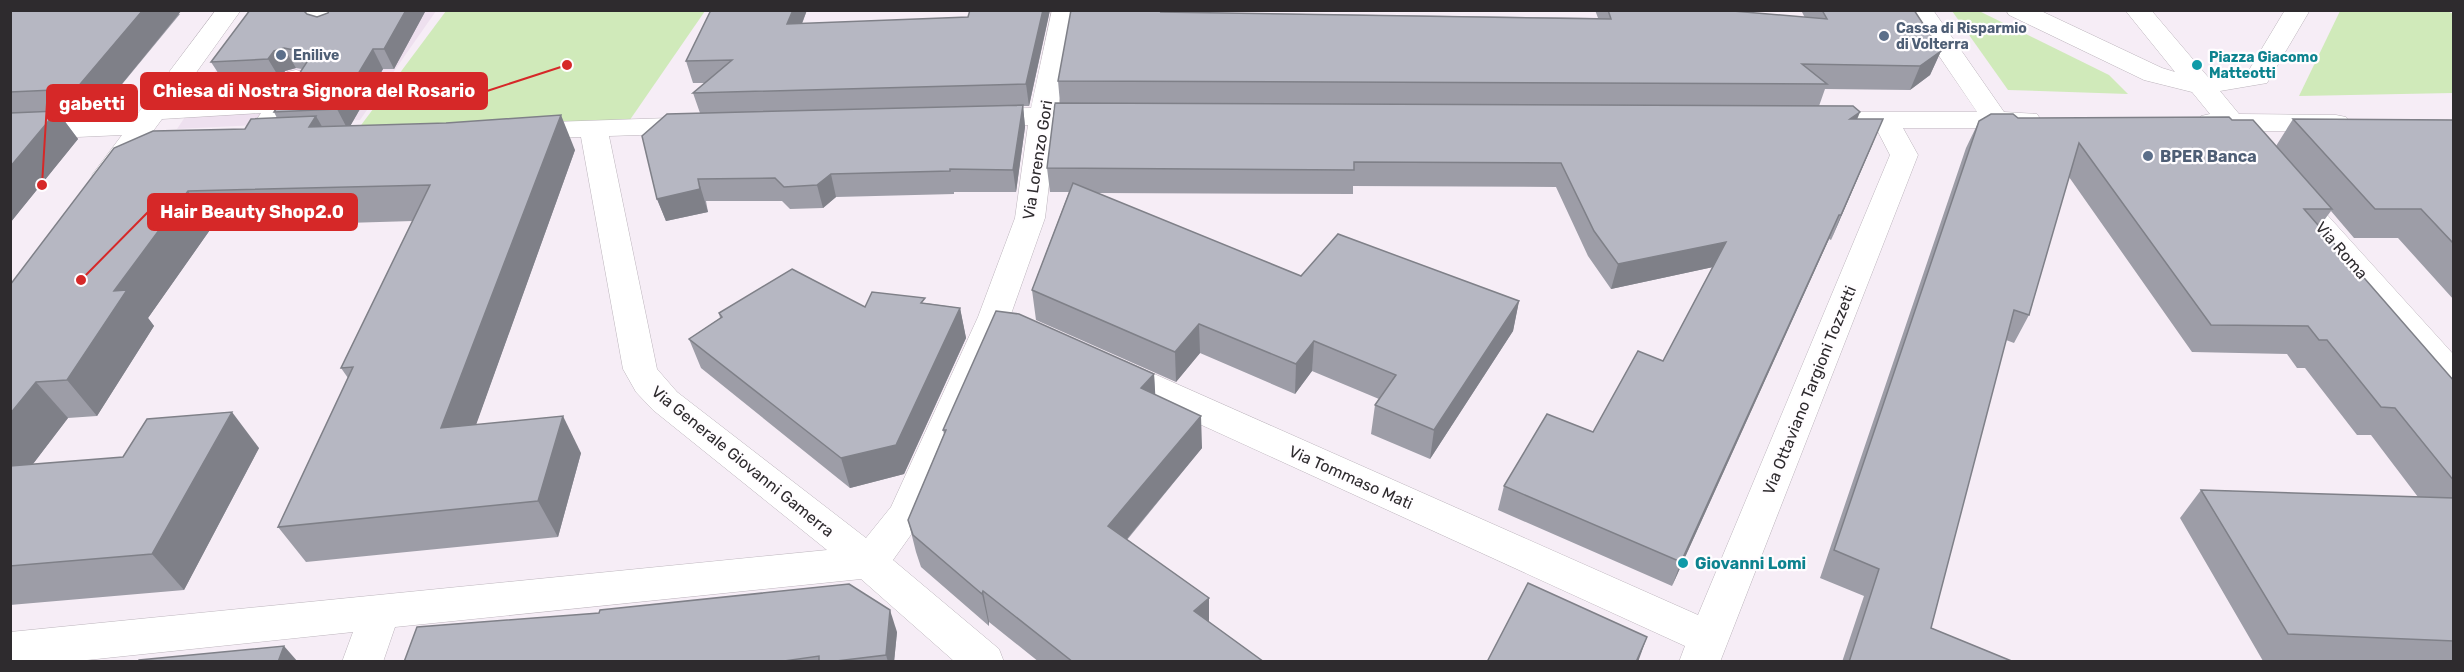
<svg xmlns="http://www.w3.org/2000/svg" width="2464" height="672" font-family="Rubik,sans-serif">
<rect width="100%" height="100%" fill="#f6edf6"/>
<!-- built -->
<path fill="#eee0ef" d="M255,11H436L360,120L177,129Z"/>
<!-- green -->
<g fill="#d0eaba">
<path d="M2446,10L2453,14V93L2299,96L2340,11Z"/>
<path d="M446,11H705L625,127L350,140Z"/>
<path d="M1952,11H1979L2109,75L2128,94L2008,90Z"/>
</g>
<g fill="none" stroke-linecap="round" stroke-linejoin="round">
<!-- minor casing -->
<g stroke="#bcb4bc" stroke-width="1">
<g id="minor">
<path d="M216,10H241L175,102L271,96L287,72L296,70L305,72L309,78L279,128L269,130L259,128L255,122L261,113L162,119L116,181L106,184L96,181L92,175L122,135L10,140V124L135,117Z"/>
<path d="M266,10H345L347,14L336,32L327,35L318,32L314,27L317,23L266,26L257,23L253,18L257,13Z"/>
<path d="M1052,10H1077L1058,108H1097L1107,110L1111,116L1107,122L1097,124L1056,125L1045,218L1010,317L925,515L893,560L999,649L1004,662H955L861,579L395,627L383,662H342L353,632L68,662H10V632L827,550L653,410L636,392L623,369L581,137L522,139L512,137L508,131L512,125L522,123L699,117L709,119L713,125L709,131L699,133L609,136L657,369L677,392L866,538L891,507L978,317L1015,218L1028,125H978L968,123L964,117L968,111L978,109L1031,108Z"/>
<path d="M1908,10H1933L2004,112L2037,114L2041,120L2037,126L2027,128H1903L1918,155L1720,662H1679L1685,646L1101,379L1096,370L1101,361L1113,358L1125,361L1698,615L1890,155L1876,128H1836L1826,126L1822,120L1826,114L1836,112H1977Z"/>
<path d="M2006,10H2039L2162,68L2175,72L2125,10H2151L2208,77L2249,70L2285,10H2310L2267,83L2220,91L2239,114L2336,115L2346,117L2350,123L2346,129L2336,131H2253L2250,138C2238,141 2232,140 2224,130L2201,128L2197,122L2201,116L2210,114L2192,92L2144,80L2009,15Z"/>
<path d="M2291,183L2301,186L2454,355V390L2442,387L2281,198L2276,192L2281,186Z"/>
</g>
</g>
<!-- minor -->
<use href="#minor" fill="#fff" fill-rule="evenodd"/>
</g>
<!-- wall -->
<g fill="#9d9da7">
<path d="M10,10L180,14L95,117L63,119L78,139L10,223Z"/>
<path d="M329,10H426L394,69H383L350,126L575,150L476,424L581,453L558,537L306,562L278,527L348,378L341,368L413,221L212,227L148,318L154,326L97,416L68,418L33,464L259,448L184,590L10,605V285L245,129L277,118L274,112L302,69L296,68L285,71L280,79L224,82L211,62L308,15L317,17L328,13Z"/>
<path d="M807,10L802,24L968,17L970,10H1050L1029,106H1023L1025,127L1016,192H954V194L836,197L823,208L790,209L782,201H706L708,212L666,221L657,199L700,113L693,93L705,83H693L686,61Z"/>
<path d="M1595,10H1722L1805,18L1801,10H1914L1941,51L1930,75L1910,90L1825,89L1819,106L1857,119L1873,143L1831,240L1829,239L1672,586L1498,510L1504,486L1593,432L1663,361L1713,267L1611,289L1588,256L1556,187L1353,186V194L1096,193L1301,276L1519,301L1513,331L1430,459L1371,434L1375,405L1379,399L1312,371L1295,394L1200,353L1176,382L1036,320L1032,290L1069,192H1050L1047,168L1060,103L1058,81L1165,12L1598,18Z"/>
<path d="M2018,118L2232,120L2276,146L2293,119L2454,120V300L2398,238H2354L2331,211L2319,227L2454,381V662L2263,661L2180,518L2201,490L2418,497L2371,435H2357L2305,368H2297L2287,354L2192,352L2069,177L2029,315L2014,343L2006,340L1931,628L2014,662H1842L1864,596L1820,578L1966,148L1979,121Z"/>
<path d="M926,303L960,308L966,338L904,474L850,488L701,368L689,339L720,318L719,313L865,307Z"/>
<path d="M1154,374L1155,395L1202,448L1127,540L1209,622L1264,662H1039L989,622V626L921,567L916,552L908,520L944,434L943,430Z"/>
<path d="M897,632L894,662H404Z"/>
</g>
<!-- shaded-wall -->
<g fill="#7f8088">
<path d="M143,10H182L95,117L76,89Z"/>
<path d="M406,10H426L394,69L384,49Z"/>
<path d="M793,10H807L793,46L787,24Z"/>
<path d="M1043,10H1050L1029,106L1026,84Z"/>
<path d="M284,48L296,68L285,71L280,79L268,59L274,51Z"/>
<path d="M373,49L383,69L348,130L337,109Z"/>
<path d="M1941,51L1930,75L1910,90L1920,66Z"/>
<path d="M1023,105L1025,127L1016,192L1013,170Z"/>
<path d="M57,111L78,139L10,223V167Z"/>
<path d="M1860,112L1851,135L1850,119Z"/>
<path d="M561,115L575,150L462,464L441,428Z"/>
<path d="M316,116L336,151L309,127Z"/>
<path d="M1883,119L1873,143L1831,240L1841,215Z"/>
<path d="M831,174L836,197L823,208L817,185Z"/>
<path d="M698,179L708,212L666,221L657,199Z"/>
<path d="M188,191L212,227L148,318L154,326L97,416L67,380L114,291Z"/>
<path d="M1839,215L1829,239L1672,586L1681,562Z"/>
<path d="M1726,242L1718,266L1611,289L1618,264Z"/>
<path d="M1519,301L1513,331L1430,459L1434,430Z"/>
<path d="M960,308L966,338L904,474L850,488L841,458Z"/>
<path d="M1199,324L1200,353L1176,382L1175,352Z"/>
<path d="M1314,341L1312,371L1295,394L1296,364Z"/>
<path d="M1154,374L1156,406L1141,388Z"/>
<path d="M36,382L68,418L10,494V414Z"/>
<path d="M232,412L259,448L184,590L152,554Z"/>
<path d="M563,416L581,453L558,537L538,501Z"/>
<path d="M1201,416L1202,448L1111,558L1108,526Z"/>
<path d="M983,591L989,622V626L982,594Z"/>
<path d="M1209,598V629L1194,611Z"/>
<path d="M890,610L897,632L894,662H888L886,655Z"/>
<path d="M1647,637L1638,662H1636Z"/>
<path d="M284,646L298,662H278Z"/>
</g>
<!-- building -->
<g fill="#b6b7c2" stroke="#7f8088" stroke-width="1.5">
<path d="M10,10H143L76,89L10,92Z"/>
<path d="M250,10H303L307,14L317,17L328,13L329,10H406L384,49H373L337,109L274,112L311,56L300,57L294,50L284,48L274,51L268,59L211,62Z"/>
<path d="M711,10H793L787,24L968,17L970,10H1043L1026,84L693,93L732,60L686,61Z"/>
<path d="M1071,10H1162L1161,12L1611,19L1608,10H1721L1827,19L1822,10H1914L1941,51L1920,66L1802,64L1827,84L1058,81Z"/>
<path d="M1055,103L1853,106L1860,112L1850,119H1883L1841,215H1839L1681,562L1504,486L1547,414L1593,432L1638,351L1663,361L1726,242L1618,264L1594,231L1561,163L1354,162V170L1047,168Z"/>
<path d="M1023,105L1013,170L950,169V171L831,174L817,185L784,187L775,178L698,179L700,189L657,199L642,136L667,114Z"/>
<path d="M57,111L10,167V113Z"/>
<path d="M1991,114H2013L2018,118L2229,117L2232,120H2253L2332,209H2304L2454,381V481L2395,408L2381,407L2327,340H2319L2308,326L2211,325L2079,143L2029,315L2014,310L1931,628L2014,662H1849L1879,569L1834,550L1979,121Z"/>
<path d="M561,115L441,428L563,416L538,501L278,527L353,367L341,368L430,185L188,191L114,291L127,290L67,380L36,382L10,414V285L114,148L153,131L245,129L251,119L316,116L309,127L446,123Z"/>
<path d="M2293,119L2454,120V244L2421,209H2375Z"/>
<path d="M1073,183L1301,276L1338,234L1519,301L1434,430L1375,405L1396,375L1314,341L1296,364L1199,324L1175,352L1032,290Z"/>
<path d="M792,269L865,307L872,292L925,298L921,303L960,308L896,445L841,458L689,339L722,317L719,313Z"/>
<path d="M996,311L1019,314L1154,374L1141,388L1201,416L1108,526L1209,598L1194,611L1264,662H1073L983,591L982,594L913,535L908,520L946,430H943Z"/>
<path d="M232,412L152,554L10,566V466L123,457L147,419Z"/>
<path d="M2201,490L2454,498V641L2288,634Z"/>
<path d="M1528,583L1647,637L1636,662H1487Z"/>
<path d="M849,584L890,610L886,655L828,662H819V656L777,662H404L417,627L599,613L600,610Z"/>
<path d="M284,646L278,662H138L139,660Z"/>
</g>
<!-- markers -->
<g fill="#5c6f8a" stroke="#fffdff" stroke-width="2">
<circle cx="1884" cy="36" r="6"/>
<circle cx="281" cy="55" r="6"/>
<circle cx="2148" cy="156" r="6"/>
</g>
<g fill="#0f9aa8" stroke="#fffdff" stroke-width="2">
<circle cx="2197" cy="65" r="6"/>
<circle cx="1683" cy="563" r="6"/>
</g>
<g text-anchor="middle" stroke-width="4.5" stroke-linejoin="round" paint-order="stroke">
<!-- far-service labels -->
<g font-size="14" font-weight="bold" fill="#4e5e75" stroke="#fffdff" text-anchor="start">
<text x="1896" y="33">Cassa di Risparmio<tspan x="1896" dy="16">di Volterra</tspan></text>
<text x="293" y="60">Enilive</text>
</g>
<!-- far-culture labels -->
<g font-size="14" font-weight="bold" fill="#0d838f" stroke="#fffdff" text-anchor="start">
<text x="2209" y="62">Piazza Giacomo<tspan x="2209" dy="16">Matteotti</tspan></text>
</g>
<!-- service labels -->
<g font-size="16" font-weight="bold" fill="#4e5e75" stroke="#fffdff" text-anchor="start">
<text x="2160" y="162">BPER Banca</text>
</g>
<!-- street labels -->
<g font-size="16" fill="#2e2b2e" stroke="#fffdff">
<text transform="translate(1037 160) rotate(-81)" y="6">Via Lorenzo Gori</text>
<text transform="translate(2342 250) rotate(49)" y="6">Via Roma</text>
<text transform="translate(1809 390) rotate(-68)" y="6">Via Ottaviano Targioni Tozzetti</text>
<text transform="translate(743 461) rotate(39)" y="6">Via Generale Giovanni Gamerra</text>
<text transform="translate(1351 477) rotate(24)" y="6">Via Tommaso Mati</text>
</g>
<!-- culture labels -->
<g font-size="16" font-weight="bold" fill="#0d838f" stroke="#fffdff" text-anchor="start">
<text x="1695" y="569">Giovanni Lomi</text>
</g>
</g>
<!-- callouts -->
<path fill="none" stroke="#d62828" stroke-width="2" d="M567 65L487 91M42 185L47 103M81 280L148 212"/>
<g fill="#d62828" stroke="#fffdff" stroke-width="2">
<circle cx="567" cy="65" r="6"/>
<circle cx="42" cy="185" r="6"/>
<circle cx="81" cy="280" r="6"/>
</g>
<g fill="#d62828" stroke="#d62828" stroke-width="2">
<rect x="141" y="73" width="346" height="36" rx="6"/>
<rect x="47" y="85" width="90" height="36" rx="6"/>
<rect x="148" y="194" width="209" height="36" rx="6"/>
</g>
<g font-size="18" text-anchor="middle" font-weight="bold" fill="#fff">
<text x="314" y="97">Chiesa di Nostra Signora del Rosario</text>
<text x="92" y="110">gabetti</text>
<text x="252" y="218">Hair Beauty Shop2.0</text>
</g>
<!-- border -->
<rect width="2464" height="672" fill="none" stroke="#2e2b2e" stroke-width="24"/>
</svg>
